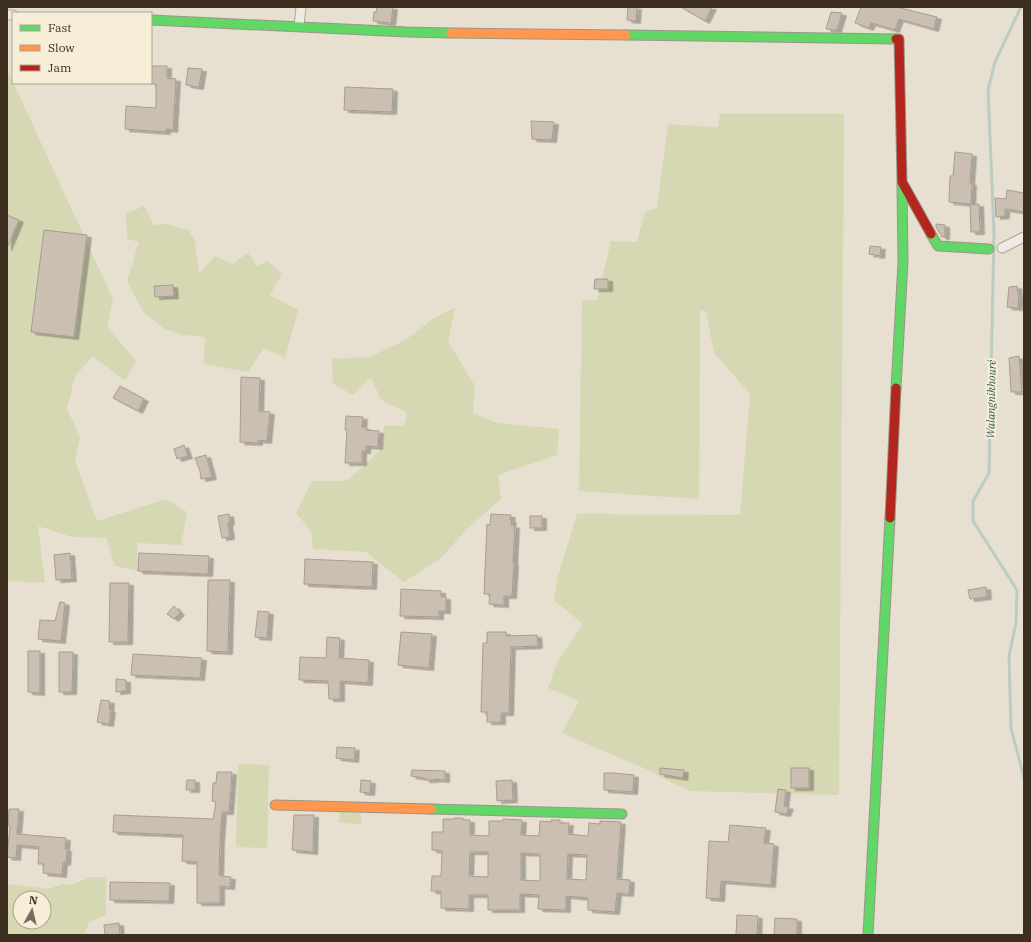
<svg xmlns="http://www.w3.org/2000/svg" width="1031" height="942" font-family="'IBM Plex Serif',serif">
<defs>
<filter id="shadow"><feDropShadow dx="4.5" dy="2.5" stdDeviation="0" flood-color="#0004"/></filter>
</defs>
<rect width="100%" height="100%" fill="#e7e0d1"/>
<!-- green -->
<g fill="#d6d7b3" fill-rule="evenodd">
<path d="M7,69L113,299L107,327L136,361L125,381L93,356L75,376L67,409L80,437L75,461L97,521L166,499L187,512L181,545L137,543L138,571L115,566L106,538L72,537L38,526L45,583L7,581Z"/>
<path d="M720,114H844L839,795L689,791L646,769L562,733L579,701L548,688L558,660L583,624L554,600L557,580L577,514L740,515L750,394L714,353L706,311H700L699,499L579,491L582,300H597L611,241L637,242L645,212L657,208L668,124L718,127Z"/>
<path d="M144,206L154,225L165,224L189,230L195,242L199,274L215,256L232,264L248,253L257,266L268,261L282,274L270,295L298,310L285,358L264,348L248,372L204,364L205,337L183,335L165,329L143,312L127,281L139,242L127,239L126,214Z"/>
<path d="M455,308L448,341L475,386L473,413L497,423L559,429L557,455L498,475L501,499L467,529L441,558L404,582L366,552L313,549L311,531L296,513L312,481H346L365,465L383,447L384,426H404L407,413L381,400L371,377L353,395L333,384L332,359L370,357L407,339L434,318Z"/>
<path d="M238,764L269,765L267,848L236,847Z"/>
<path d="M340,812L361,813V824L339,823Z"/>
<path d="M91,877H107L106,895V915L89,922L84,935H7V884L49,889L62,884L71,885ZM20,898H44V922H20Z"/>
</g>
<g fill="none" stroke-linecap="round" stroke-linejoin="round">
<!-- stream -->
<path stroke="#bcccc2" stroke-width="3" d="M1021,7L995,62L988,90L994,233L989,473L973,501V521L1017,590L1016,623L1009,656L1011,728L1024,778"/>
</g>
<!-- building -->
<g fill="#cbbfb2" stroke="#a89c90" fill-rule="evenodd" filter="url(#shadow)">
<path d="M377,7H393L391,23L373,21L374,12H376Z"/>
<path d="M628,7H637L636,21L627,20Z"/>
<path d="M681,7H712L705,21Z"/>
<path d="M861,7H897L937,17L934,29L899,19L895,30L871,23L869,28L855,23Z"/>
<path d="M831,12L842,13L837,30L826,29Z"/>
<path d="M151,66H167V78L176,79L173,130L166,129V132L125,129L126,106L156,108V84H151Z"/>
<path d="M188,68L202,69L199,87L186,85Z"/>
<path d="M345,87L393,89L392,112L344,110Z"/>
<path d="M531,121L554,122L552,140L532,139Z"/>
<path d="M955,152L972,154L970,183H972L971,204L949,202L950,176H953Z"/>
<path d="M1007,190L1024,193V212L1005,209V216L996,217L995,198L1006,199Z"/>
<path d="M979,204L980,232H971L970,205Z"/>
<path d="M7,215L19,220L7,248Z"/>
<path d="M936,224L945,225V237H942L936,227Z"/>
<path d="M44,230L87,235L74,337L31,332Z"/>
<path d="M870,246L881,247L880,256L869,254Z"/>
<path d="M595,279H608V289H594Z"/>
<path d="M173,285L174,296L155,297L154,286Z"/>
<path d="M1017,286L1018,294H1019L1018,308L1007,307L1009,287Z"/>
<path d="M1019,356L1022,392H1011L1009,358Z"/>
<path d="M241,377L260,378L259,411L270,412L267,441L258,440V443L240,442Z"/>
<path d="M120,386L144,399L138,411L113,398Z"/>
<path d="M346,416L363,417L362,427H366V430L379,431L378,447L366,446V451H362V463H345L347,430H345Z"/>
<path d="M184,445L188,456L177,459L174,449Z"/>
<path d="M206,455L212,477L201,479L200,471L195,458Z"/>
<path d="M229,514L230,522L228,523L230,537L222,538L218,516Z"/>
<path d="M491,514L511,515L510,520H512L511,525L515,526L513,562L514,563L512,596H504V605L489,604L490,594H484L487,524L490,525Z"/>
<rect x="530" y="516" width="12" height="12"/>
<path d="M70,553L72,579L56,580L54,555Z"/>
<path d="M139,553L209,556L208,574L138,571Z"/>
<path d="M305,559L373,562L372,587L304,584Z"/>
<path d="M208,580H230L228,652L207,651Z"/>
<path d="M110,583H129L128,642H109Z"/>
<path d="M986,587L987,597L970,599L968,590Z"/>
<path d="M401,589L441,591V597H446V611H439V617L400,616Z"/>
<path d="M60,602L65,603L61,641L38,639L40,620L55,621Z"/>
<path d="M174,606L180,613L174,619L167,614Z"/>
<path d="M258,611L269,612L267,638L255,637Z"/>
<path d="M401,632L432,634L429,668L398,665Z"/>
<path d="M487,632H506V636L537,635L538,646L511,647L509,713H501V722H487V712H481L483,643H487Z"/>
<path d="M327,637L340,638L339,658L369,660L368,683L340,681V699H329L328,681L299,680L300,657L326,658Z"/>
<path d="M28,651H40V693L28,692Z"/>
<path d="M59,652H73L72,692H59Z"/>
<path d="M133,654L202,658L200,678L131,675Z"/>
<path d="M116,679L126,680V691L116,692Z"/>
<path d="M101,700L110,701L109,709L111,710L109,724L97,722Z"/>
<path d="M337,747L355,748L354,760L336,758Z"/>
<path d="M660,768L684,770L683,778L660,774Z"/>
<rect x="791" y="768" width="18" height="20"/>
<path d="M412,770L445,771V780L434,779V780H425V778L411,776Z"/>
<path d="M217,772H232L229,812H222L220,840L219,875H220V876L231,877L230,887L220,886V903H197V862L182,861L183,835L113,832L114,815L213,819L216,802L212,801L213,783H216Z"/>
<path d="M604,773H614L634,775L633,792L604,790Z"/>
<path d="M187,780H195V790H186Z"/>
<path d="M361,780L371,781L370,793L360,792Z"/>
<path d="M512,780L513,800L497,801L496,781Z"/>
<path d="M778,789L786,790L784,806L789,807L786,814L775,812Z"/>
<path d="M9,809H19L17,834L66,838L65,849H67L66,863L63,862L62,875L43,873L44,864H38L39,847L17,845L16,858L7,857L10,826H8Z"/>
<path d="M294,815H314L313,852L292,850Z"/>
<path d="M454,818H463V820H470V835L489,836V821H503V819L522,820L521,835L539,836L540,821L551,822V820H560V823H569L568,834L588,836L589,823L600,824V821L621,822L617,879L630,880L629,894L617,893L615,912L588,910V898L566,896V910L538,909L539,895L520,894V910H488V895H469V909L441,908V891H431L432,876H441L442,851L432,850V832H443V819H454ZM470,852H488V877L469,876ZM521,853L540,854V881L521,880ZM568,854L587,855L586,880L567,879Z"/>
<path d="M730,825L766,828L764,843L774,844L771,885L721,881L720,899L706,898L709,841L728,842Z"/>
<path d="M110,882L170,883L169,901L110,900Z"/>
<path d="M737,915L758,916L757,935H736Z"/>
<path d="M775,918L797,919V935H774Z"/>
<path d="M119,923L120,935H105L104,925Z"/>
</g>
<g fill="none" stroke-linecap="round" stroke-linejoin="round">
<!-- street casing -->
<g stroke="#ada599" stroke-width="11">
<g id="street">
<path d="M7,15H13"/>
<path d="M299,26L301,7"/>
<path d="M1002,248L1024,237"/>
</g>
</g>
<!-- fast casing -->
<g stroke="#9c958a" stroke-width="11">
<g id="fast">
<path d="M151,20L407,32L451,33"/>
<path d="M626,35L896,39"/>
<path d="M931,234L938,246L989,249"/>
<path d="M896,388L903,262L902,184"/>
<path d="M431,809L622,814"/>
<path d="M868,935L890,518"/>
</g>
</g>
<!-- slow casing -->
<g stroke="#9c958a" stroke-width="11">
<g id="slow">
<path d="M451,33L626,35"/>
<path d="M275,805L431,809"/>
</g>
</g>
<!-- jam casing -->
<g stroke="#9c958a" stroke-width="11">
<g id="jam">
<path d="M896,39H899L902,182L931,234"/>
<path d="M890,518L896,388"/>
</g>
</g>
<!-- street -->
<use href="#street" stroke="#efebe3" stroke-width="9"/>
<!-- fast -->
<use href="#fast" stroke="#63d668" stroke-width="9"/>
<!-- slow -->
<use href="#slow" stroke="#ff974d" stroke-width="9"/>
<!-- jam -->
<use href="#jam" stroke="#b3261e" stroke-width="9"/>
</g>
<g text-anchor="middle" stroke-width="4" stroke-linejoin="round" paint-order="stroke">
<!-- water labels -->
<g font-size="11" font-style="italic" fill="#2f5d5a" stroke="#f7eed8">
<text transform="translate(991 399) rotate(-89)" y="4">Walangnikhouré</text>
</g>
</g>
<!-- border -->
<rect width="1031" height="942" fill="none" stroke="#3d2e20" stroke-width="16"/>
<!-- legend -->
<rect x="12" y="12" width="140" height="72" fill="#f7eed8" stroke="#ada18e"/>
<rect x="20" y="25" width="20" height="6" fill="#63d668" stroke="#ada18e"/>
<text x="48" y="32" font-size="12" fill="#3d2e20">Fast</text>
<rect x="20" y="45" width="20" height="6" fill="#ff974d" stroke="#ada18e"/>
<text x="48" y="52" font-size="12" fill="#3d2e20">Slow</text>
<rect x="20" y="65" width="20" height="6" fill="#b3261e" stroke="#ada18e"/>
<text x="48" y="72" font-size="12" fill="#3d2e20">Jam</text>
<!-- north arrow -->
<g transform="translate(32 910) rotate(8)"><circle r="19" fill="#f7eed8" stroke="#ada18e"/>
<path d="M0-3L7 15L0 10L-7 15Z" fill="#786c5e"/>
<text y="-6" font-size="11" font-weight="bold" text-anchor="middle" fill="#3d2e20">N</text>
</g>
</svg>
